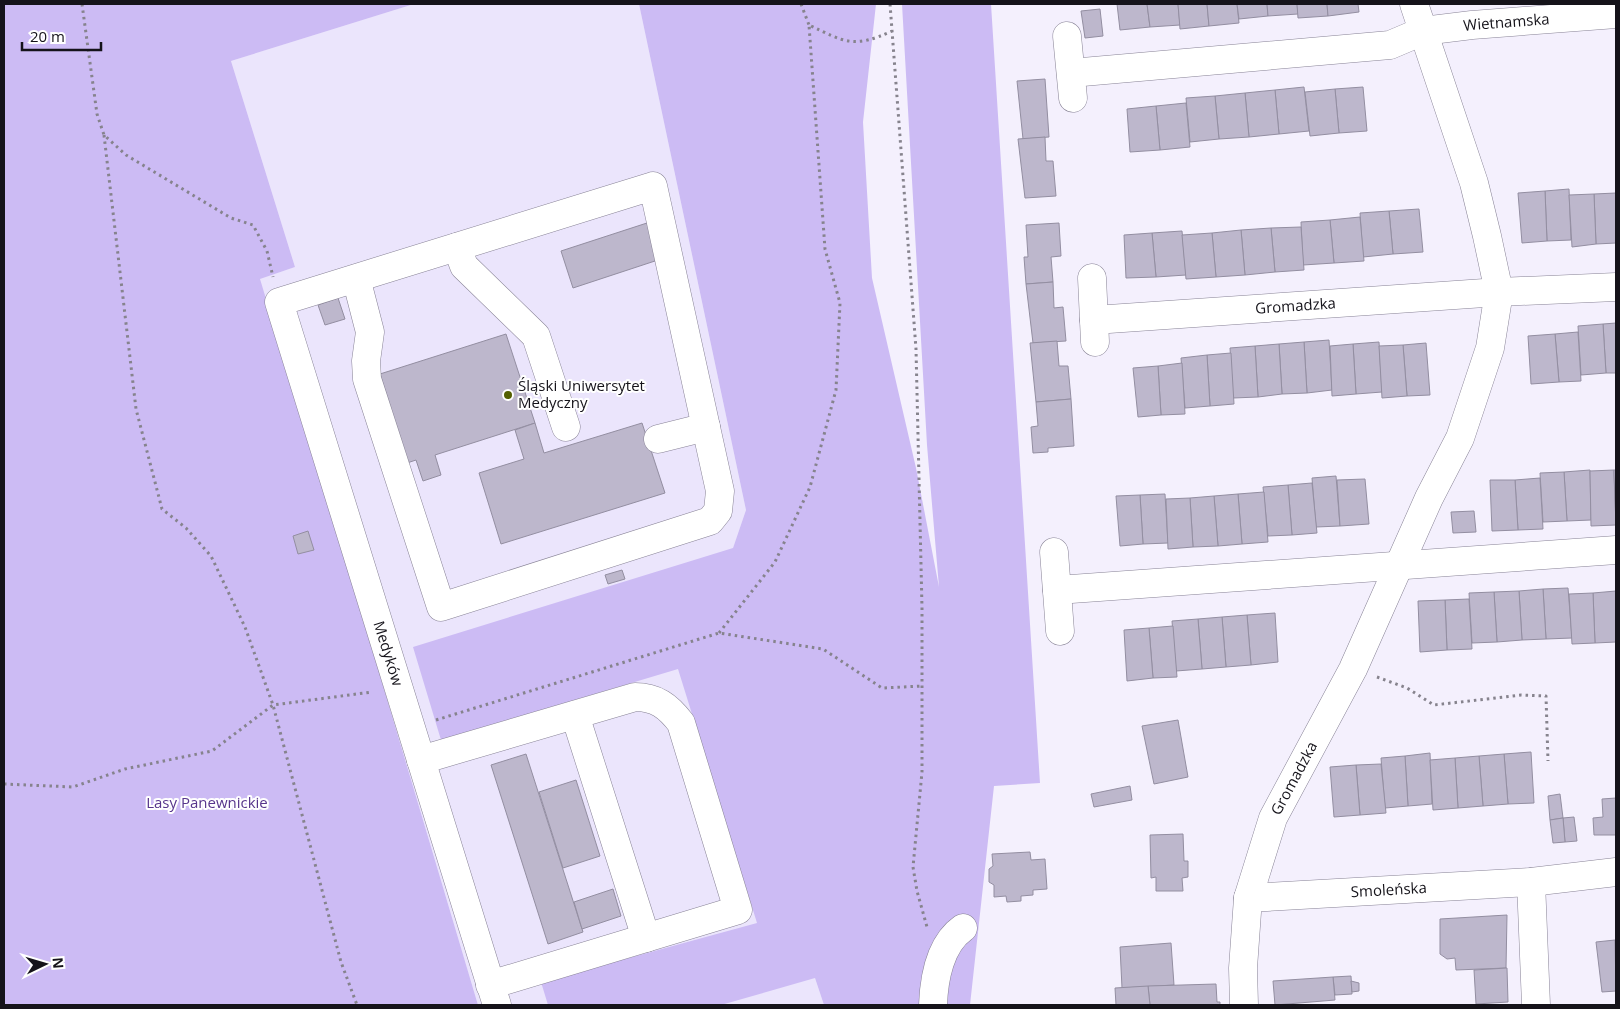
<svg xmlns="http://www.w3.org/2000/svg" width="1620" height="1009" font-family="'Open Sans',sans-serif">
<rect width="100%" height="100%" fill="#f4f0fd"/>
<!-- built -->
<path fill="#ebe5fc" d="M414,4H639L746,510L733,548L815,978L824,1005H478L371,645L259,279L295,267L231,61Z"/>
<!-- green -->
<g fill="#ccbbf4">
<path d="M4,4H414L231,61L295,267L260,279L371,645L478,1005H4Z"/>
<path d="M639,4H876L863,122L872,278L916,468L939,587L927,445L902,4H991L1040,783L994,786L970,1005H824L815,978L721,1005H548L541,982L757,923L678,669L441,740L413,647L733,548L746,510Z"/>
</g>
<!-- building -->
<g fill="#bdb7cc" stroke="#938ea1">
<path d="M1117,4H1147L1150,27L1120,30Z"/>
<path d="M1147,4H1178L1180,25L1150,27Z"/>
<path d="M1178,4H1207L1209,26L1180,29Z"/>
<path d="M1207,4H1237L1239,23L1209,26Z"/>
<path d="M1237,4H1267L1268,16L1239,19Z"/>
<path d="M1267,4H1297L1298,14L1268,16Z"/>
<path d="M1297,4H1327L1328,16L1298,18Z"/>
<path d="M1327,4H1358L1359,12L1328,16Z"/>
<path d="M1100,9L1103,36L1085,38L1081,11Z"/>
<path d="M1045,79L1049,137L1023,139L1017,81Z"/>
<path d="M1304,87L1309,131L1279,134L1275,90Z"/>
<path d="M1363,87L1367,131L1339,133L1335,89Z"/>
<path d="M1335,89L1339,133L1310,136L1305,92Z"/>
<path d="M1275,90L1279,134L1249,137L1245,93Z"/>
<path d="M1245,93L1249,137L1219,139L1215,96Z"/>
<path d="M1215,96L1219,139L1190,142L1186,98Z"/>
<path d="M1186,103L1190,147L1160,150L1156,106Z"/>
<path d="M1156,106L1160,150L1130,152L1127,109Z"/>
<path d="M1045,137L1046,161H1053L1056,196L1025,198L1018,139Z"/>
<path d="M1569,189L1571,240L1547,241L1545,191Z"/>
<path d="M1545,191L1547,241L1522,243L1518,193Z"/>
<path d="M1616,193V243L1596,244L1594,194Z"/>
<path d="M1594,194L1596,244L1572,247L1569,195Z"/>
<path d="M1419,209L1423,252L1393,254L1389,211Z"/>
<path d="M1389,211L1393,254L1363,257L1360,213Z"/>
<path d="M1360,217L1364,261L1334,263L1330,220Z"/>
<path d="M1330,220L1334,263L1303,265L1301,222Z"/>
<path d="M650,222L661,259L573,288L561,251Z"/>
<path d="M1059,223L1061,256L1051,257L1053,282L1026,284L1024,257H1028L1026,225Z"/>
<path d="M1301,227L1304,270L1275,272L1271,228Z"/>
<path d="M1271,228L1275,272L1245,275L1241,230Z"/>
<path d="M1241,230L1245,275L1216,277L1212,233Z"/>
<path d="M1182,231L1186,275L1156,277L1152,233Z"/>
<path d="M1152,233L1156,277L1126,278L1124,235Z"/>
<path d="M1212,233L1216,277L1186,279L1182,235Z"/>
<path d="M1053,282L1054,308L1063,307L1066,341L1033,343L1026,284Z"/>
<path d="M338,298L345,319L325,325L318,305Z"/>
<path d="M1616,323V373H1606L1603,324Z"/>
<path d="M1603,324L1606,373L1581,375L1578,326Z"/>
<path d="M1578,332L1581,381L1559,382L1555,334Z"/>
<path d="M506,334L535,423L435,455L441,475L423,481L416,460L407,463L380,374Z"/>
<path d="M1555,334L1559,382L1531,384L1528,336Z"/>
<path d="M1329,340L1332,390L1307,393L1304,342Z"/>
<path d="M1057,341L1059,366H1068L1071,399L1036,402L1030,343Z"/>
<path d="M1304,342L1307,393L1282,394L1279,344Z"/>
<path d="M1379,342L1382,392L1356,394L1353,344Z"/>
<path d="M1426,343L1430,395L1407,396L1403,345Z"/>
<path d="M1279,344L1282,394L1258,397L1255,346Z"/>
<path d="M1353,344L1356,394L1332,396L1330,346Z"/>
<path d="M1403,345L1407,396L1382,398L1379,346Z"/>
<path d="M1255,346L1258,397L1233,398L1230,348Z"/>
<path d="M1231,353L1234,404L1210,406L1207,355Z"/>
<path d="M1207,355L1210,406L1185,408L1181,358Z"/>
<path d="M1182,363L1185,414L1161,415L1158,366Z"/>
<path d="M1158,366L1161,415L1138,417L1133,368Z"/>
<path d="M1071,399L1074,446L1048,448V452L1033,453L1031,427L1038,426L1036,402Z"/>
<path d="M535,423L544,453L642,423L665,493L501,544L479,473L524,459L515,430Z"/>
<path d="M1590,470L1591,520L1567,521L1564,472Z"/>
<path d="M1614,470L1616,525L1591,526L1590,471Z"/>
<path d="M1614,470H1616V525L1614,475Z"/>
<path d="M1564,472L1567,521L1543,522L1540,473Z"/>
<path d="M1336,476L1340,526L1316,527L1312,478Z"/>
<path d="M1540,478L1543,529L1518,530L1515,480Z"/>
<path d="M1365,479L1369,524L1340,526L1337,480Z"/>
<path d="M1490,480H1515L1518,530L1492,531Z"/>
<path d="M1312,483L1317,533L1292,535L1288,485Z"/>
<path d="M1288,485L1292,535L1268,536L1263,487Z"/>
<path d="M1264,492L1268,542L1242,544L1238,494Z"/>
<path d="M1165,494L1168,543L1143,544L1140,495Z"/>
<path d="M1238,494L1242,544L1218,546L1214,496Z"/>
<path d="M1140,495L1143,544L1120,546L1116,496Z"/>
<path d="M1214,496L1218,546L1193,547L1190,498Z"/>
<path d="M1190,498L1193,547L1168,549L1166,499Z"/>
<path d="M1474,511L1476,532L1453,533L1451,512Z"/>
<path d="M308,531L314,550L298,554L293,536Z"/>
<path d="M622,570L625,579L608,584L605,575Z"/>
<path d="M1568,588L1572,638L1546,639L1543,589Z"/>
<path d="M1543,589L1546,639L1522,640L1519,591Z"/>
<path d="M1519,591L1522,640L1497,642L1494,592Z"/>
<path d="M1616,591V642L1595,643L1593,593Z"/>
<path d="M1494,592L1497,642L1472,643L1469,593Z"/>
<path d="M1593,593L1595,643L1572,644L1569,594Z"/>
<path d="M1469,599L1472,649L1447,650L1445,600Z"/>
<path d="M1445,600L1447,650L1420,652L1418,601Z"/>
<path d="M1275,613L1278,662L1251,665L1247,615Z"/>
<path d="M1247,615L1251,665L1226,667L1222,617Z"/>
<path d="M1222,617L1226,667L1202,669L1198,619Z"/>
<path d="M1198,619L1202,669L1176,671L1172,621Z"/>
<path d="M1173,626L1177,677L1153,678L1149,628Z"/>
<path d="M1149,628L1153,678L1127,681L1124,630Z"/>
<path d="M1178,720L1188,777L1154,784L1142,726Z"/>
<path d="M1531,752L1534,803L1508,804L1504,754Z"/>
<path d="M1430,753L1432,804L1408,806L1405,756Z"/>
<path d="M526,754L583,932L548,944L491,765Z"/>
<path d="M1504,754L1508,804L1483,806L1479,756Z"/>
<path d="M1405,756L1408,806L1385,808L1381,758Z"/>
<path d="M1479,756L1483,806L1458,808L1455,758Z"/>
<path d="M1455,758L1458,808L1433,810L1430,760Z"/>
<path d="M1381,764L1386,813L1360,815L1356,765Z"/>
<path d="M1356,765L1360,815L1334,817L1330,767Z"/>
<path d="M576,780L600,856L563,868L539,792Z"/>
<path d="M1130,786L1132,800L1094,807L1091,794Z"/>
<path d="M1560,794L1563,818L1550,820L1548,796Z"/>
<path d="M1616,798V835H1594L1593,818L1603,817L1602,799Z"/>
<path d="M1574,817L1577,841L1565,842L1563,818Z"/>
<path d="M1563,818L1565,842L1553,843L1550,820Z"/>
<path d="M1183,834L1184,861H1188V877L1182,878L1183,891H1156V877L1151,878L1150,835Z"/>
<path d="M1030,852L1031,860L1045,859L1047,889L1033,890V895L1021,896V901L1007,902L1006,896L994,897V885L989,882V869L993,866L992,854Z"/>
<path d="M613,889L621,916L582,929L574,902Z"/>
<path d="M1507,915L1506,968L1456,970L1455,958L1447,959L1440,954V919Z"/>
<path d="M1615,940L1616,991L1602,992L1596,942Z"/>
<path d="M1171,943L1174,985L1122,988L1120,947Z"/>
<path d="M1507,968L1508,1002L1476,1004L1474,970Z"/>
<path d="M1351,976L1352,994L1335,995L1333,977Z"/>
<path d="M1333,977L1335,1000L1275,1005L1273,981Z"/>
<path d="M1351,981L1359,983V991L1352,992Z"/>
<path d="M1216,984L1217,1002H1220V1005H1150L1148,986Z"/>
<path d="M1148,986L1150,1005H1116L1115,988Z"/>
</g>
<g fill="none" stroke-linecap="round" stroke-linejoin="round">
<!-- minor casing -->
<g stroke="#888396" stroke-width="29">
<g id="minor">
<path d="M1067,36L1073,98"/>
<path id="s1" d="M1071,73L1390,45L1423,31L1472,25L1616,14"/>
<path d="M457,247L464,266L536,336L566,427"/>
<path id="s2" d="M356,278L370,332L366,361L367,379L441,607L710,521L718,511L720,491L653,186L279,302L497,1005"/>
<path d="M1092,278L1095,342"/>
<path id="s3" d="M1094,320L1499,292L1616,287"/>
<path d="M658,439L706,427"/>
<path d="M1054,552L1060,631"/>
<path d="M1057,590L1616,550"/>
<path d="M575,715L646,938"/>
<path d="M421,760L635,697C656,697 668,706 681,723L738,910L490,985"/>
<path d="M1531,882L1536,1005"/>
<path id="s4" d="M1248,898L1531,882L1616,872"/>
<path d="M933,1005C934,979 940,944 963,928"/>
<path id="s5" d="M1244,1005L1243,968L1248,898L1273,818L1353,669L1429,498L1460,438L1490,348L1499,292L1487,236L1474,183L1414,4"/>
</g>
</g>
<!-- path -->
<g stroke="#86838d" stroke-width="3" stroke-dasharray="2.5 4" stroke-linecap="butt">
<path d="M82,4L97,114L104,135L126,155L231,218L253,225L267,251L273,277"/>
<path d="M801,4L809,25"/>
<path d="M890,4L916,349L922,608V772L913,867L917,891L927,927"/>
<path d="M104,135L136,409L162,509L186,528L211,556L245,627L273,705L341,962L357,1005"/>
<path d="M719,633L775,562L810,487L836,390L840,303L825,249L809,25C845,42 853,49 892,31"/>
<path d="M1377,677L1407,688L1434,705L1521,695L1546,696L1548,761"/>
<path d="M436,720L719,633L823,649L882,688L923,686"/>
<path d="M4,784L73,787L125,769L212,751L273,705L372,692"/>
</g>
<!-- minor -->
<use href="#minor" stroke="#fff" stroke-width="28"/>
</g>
<!-- markers -->
<circle fill="#535f00" stroke="#fff" stroke-width="2" cx="508" cy="395" r="5"/>
<g text-anchor="middle" stroke-width="4" stroke-linejoin="round" paint-order="stroke">
<!-- street labels -->
<g font-size="15" fill="#15131a" stroke="#fff">
<text dy="5" stroke="none"><textPath href="#s1" startOffset="440">Wietnamska</textPath></text>
<text dy="5" stroke="none"><textPath href="#s3" startOffset="202">Gromadzka</textPath></text>
<text dy="5" stroke="none"><textPath href="#s2" startOffset="1730">Medyków</textPath></text>
<text dy="5" stroke="none"><textPath href="#s5" startOffset="236">Gromadzka</textPath></text>
<text dy="5" stroke="none"><textPath href="#s4" startOffset="141">Smoleńska</textPath></text>
</g>
<!-- poi labels -->
<g font-size="15" fill="#15131a" stroke="#fff" text-anchor="start">
<text x="518" y="391">Śląski Uniwersytet<tspan x="518" dy="17">Medyczny</tspan></text>
</g>
<!-- park labels -->
<g font-size="15" fill="#57358c" stroke="#fff">
<text x="207" y="808">Lasy Panewnickie</text>
</g>
</g>
<!-- border -->
<rect width="1620" height="1009" fill="none" stroke="#15131a" stroke-width="10"/>
<!-- north arrow -->
<g transform="translate(45 964) rotate(85)" stroke="#ffffff" stroke-width="4" paint-order="stroke">
<path d="M0-4L9 19L0 12L-9 19Z" fill="#15131a"/>
<text y="-8" font-size="14" font-weight="bold" text-anchor="middle" fill="#15131a">N</text>
</g>
<!-- scale -->
<path d="M22 42v8h79v-8" fill="none" stroke="#15131a" stroke-width="2.5"/>
<text x="30" y="42" font-size="15" fill="#15131a" stroke="#ffffff" stroke-width="4" paint-order="stroke">20 m</text>
</svg>
